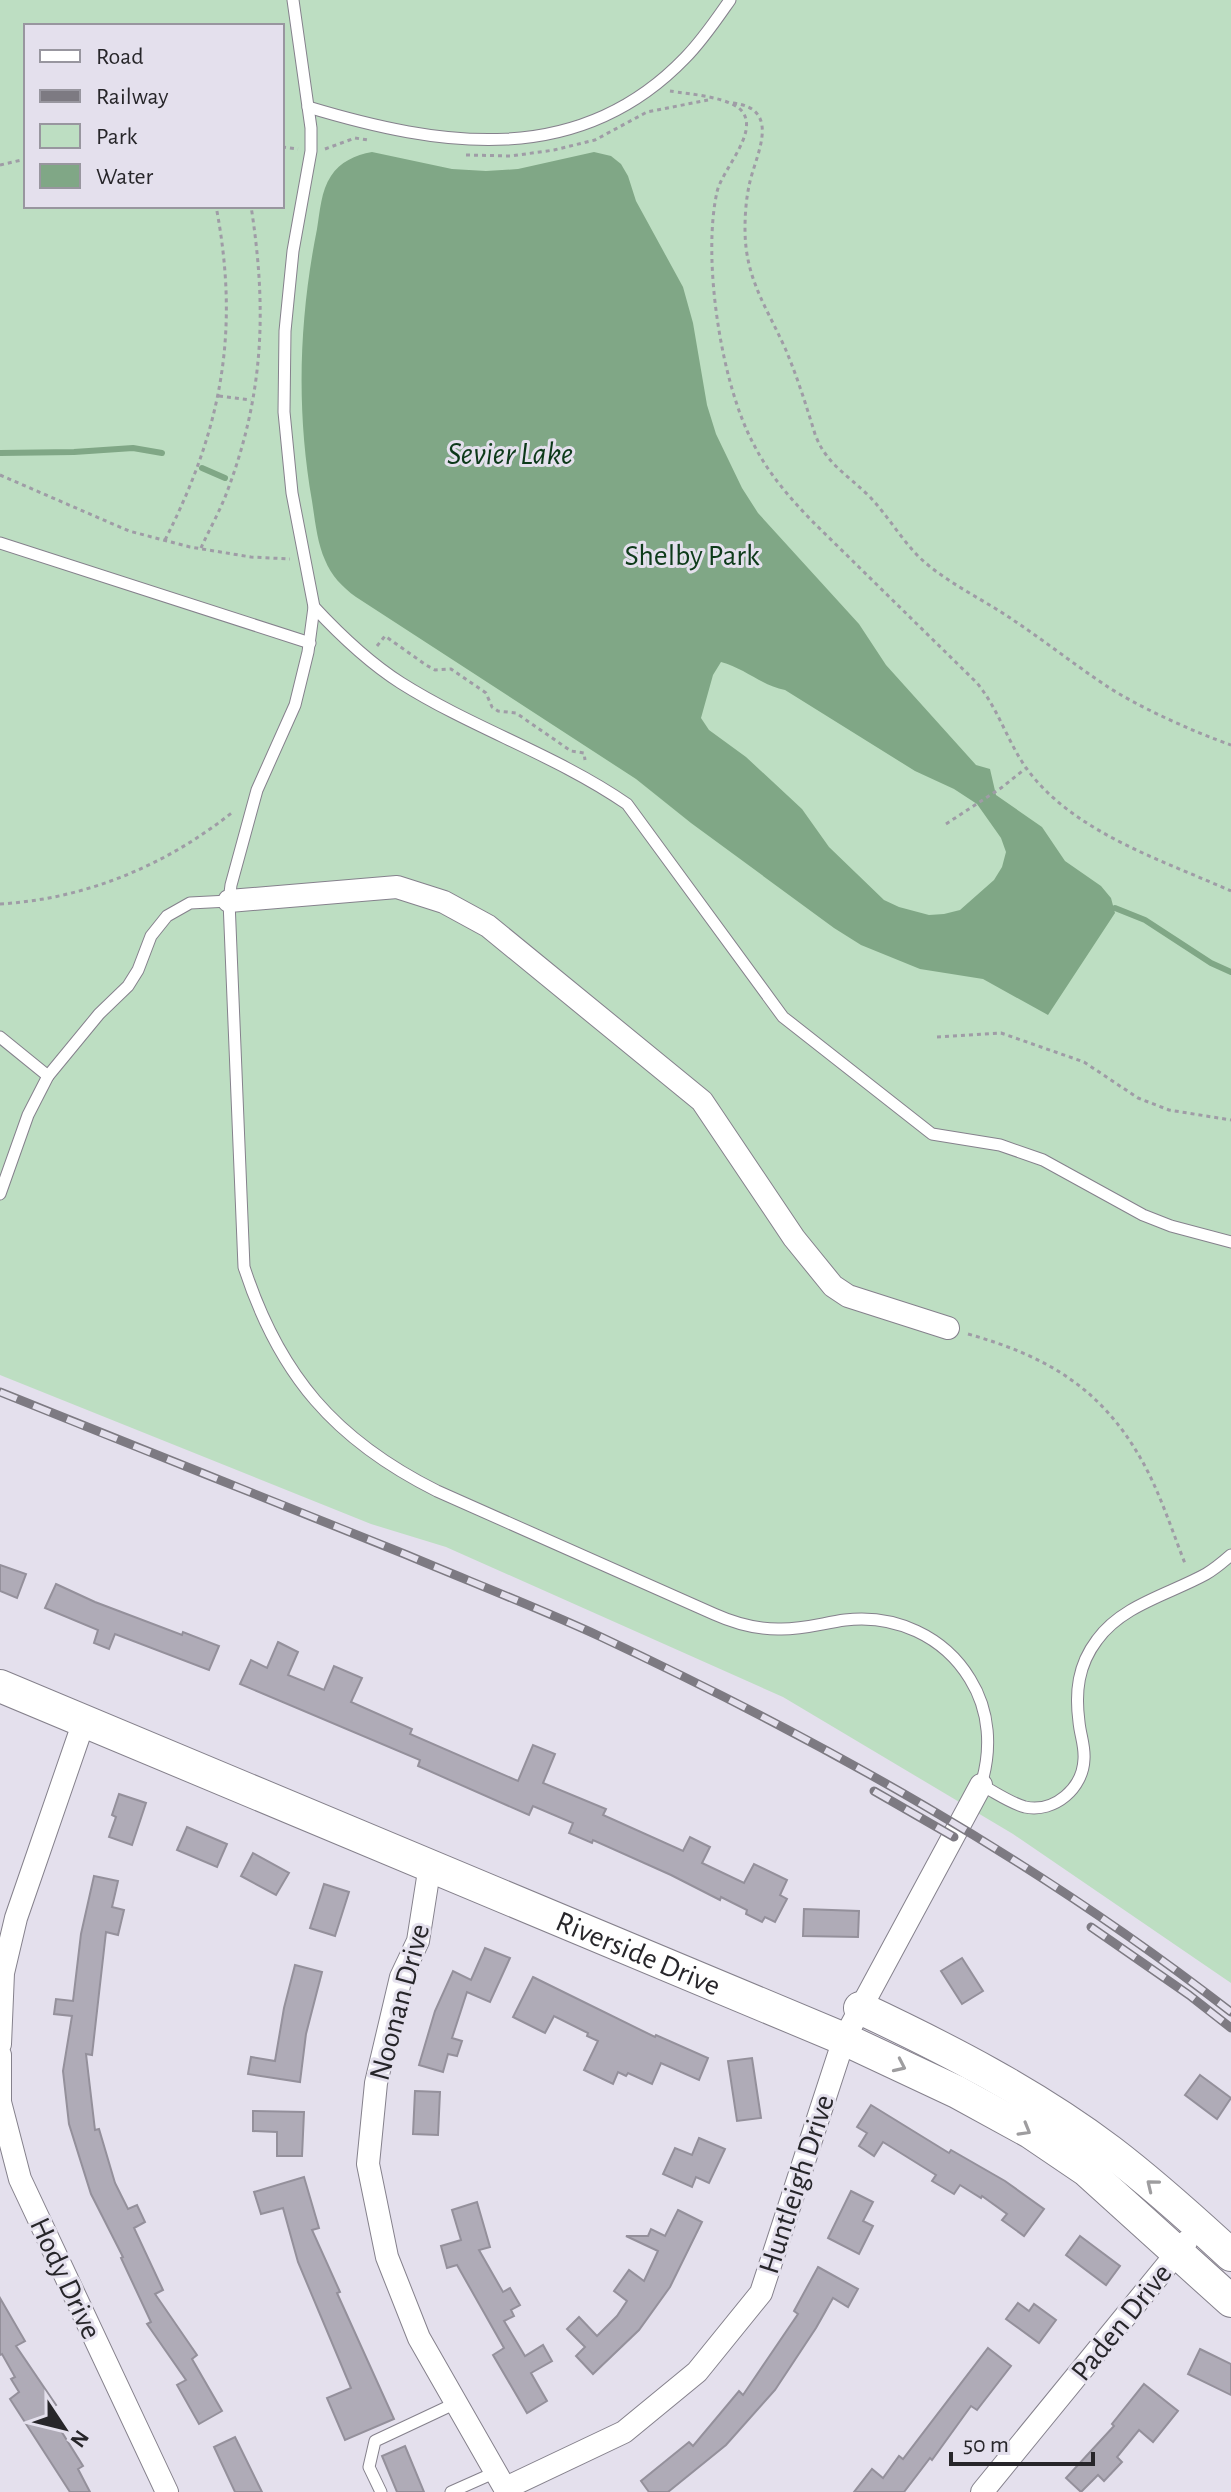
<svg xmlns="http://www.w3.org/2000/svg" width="1231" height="2492" font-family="'Alegreya Sans',sans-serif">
<rect width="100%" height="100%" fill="#e4e0ed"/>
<!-- green -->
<path fill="#bddec2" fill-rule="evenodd" d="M0,0H1231V1983L1013,1834L783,1697L446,1547L371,1524L0,1375ZM26,26H282V206H26Z"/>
<!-- water -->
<path fill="#80a786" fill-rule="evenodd" d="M372,152L452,169L486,171L518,169L594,152L611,156L621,164L628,176L636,201L683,287L693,323L707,405L716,434L742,488L758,513L859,624L886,665L976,765L990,769L996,795L1042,827L1065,861L1101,886L1111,898L1115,913L1048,1015L983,979L920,969L861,945L834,928L691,823L636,779L356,597C342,587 331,575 325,560C317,542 315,520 312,501C296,410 299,319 317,229C320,211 321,191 331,176C340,162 355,155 372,152ZM721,662C744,668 761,685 785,690L915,771L954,789L977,804L1001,838L1006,852L1002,867L994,880L960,910L944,914L929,915L899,907L884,900L829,847L802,809L746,757L709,730L701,718L713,675Z"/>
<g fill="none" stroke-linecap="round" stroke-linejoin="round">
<!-- stream -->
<g stroke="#80a786" stroke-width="6">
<path d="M0,453L74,452L133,448L162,453"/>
<path d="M202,468L225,478"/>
<path d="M1115,908L1145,920L1211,963L1231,972"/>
</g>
</g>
<!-- building -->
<g fill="#afabb7" stroke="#94909b" stroke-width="2">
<path d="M0,1565L26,1574L17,1598L0,1591Z"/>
<path d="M56,1584L95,1602L182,1635L183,1632L219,1646L209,1670L115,1634L109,1649L94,1643L98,1630L45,1608Z"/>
<path d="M278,1642L298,1652L288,1675L324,1690L334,1666L362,1678L351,1702L412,1729L410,1734L518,1781L533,1745L555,1754L543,1783L606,1809L603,1815L683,1851L690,1837L710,1847L702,1863L744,1883L754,1864L787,1880L780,1895L787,1899L775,1922L765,1917L762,1922L746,1914L747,1910L721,1897L720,1900L671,1875L593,1840L592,1843L569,1833L573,1823L533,1806L529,1815L418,1766L420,1760L240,1684L251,1660L267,1668Z"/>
<path d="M119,1794L146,1803L132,1845L109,1837L116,1817L112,1815Z"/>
<path d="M187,1827L227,1844L217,1867L177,1850Z"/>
<path d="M253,1853L289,1873L276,1895L241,1876Z"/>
<path d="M94,1876L118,1881L112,1907L124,1910L118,1935L106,1932L92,2055L86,2054L95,2130L99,2129L115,2183L128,2209L137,2205L145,2222L134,2228L163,2290L155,2294L197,2355L192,2359L222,2411L199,2424L177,2385L186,2380L147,2324L151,2322L121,2258L123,2257L91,2194L69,2124L63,2071L72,2016L54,2014L56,1999L73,2001L81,1934Z"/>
<path d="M324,1884L349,1892L335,1936L310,1928Z"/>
<path d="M804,1909L859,1911L858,1937L803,1936Z"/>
<path d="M485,1948L510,1958L490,2002L467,1992L452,2038L462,2041L457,2056L448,2054L443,2072L419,2065L435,2011L453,1971L471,1980Z"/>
<path d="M962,1958L983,1991L962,2004L941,1971Z"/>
<path d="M295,1965L322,1972L306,2034L300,2082L248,2074L251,2057L275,2061L284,2008Z"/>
<path d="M533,1977L655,2037L656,2035L708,2058L699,2080L661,2063L652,2084L628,2073L626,2076L618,2072L613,2084L584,2070L598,2041L587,2036L588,2033L554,2016L545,2033L513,2017Z"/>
<path d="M752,2058L761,2118L737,2121L728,2061Z"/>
<path d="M1200,2075L1231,2098L1217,2119L1185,2095Z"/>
<path d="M415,2091L440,2092L438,2135L413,2134Z"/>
<path d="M871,2105L949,2153L951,2150L1005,2181L1044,2209L1024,2236L1002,2220L1007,2214L982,2196L981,2198L960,2185L954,2194L932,2181L936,2175L883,2142L874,2156L859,2146L867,2133L857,2127Z"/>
<path d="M253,2111L304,2112L302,2156H277V2132L253,2131Z"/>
<path d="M699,2138L725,2149L709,2183L696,2177L692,2187L663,2174L675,2148L692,2155Z"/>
<path d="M304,2177L319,2228L312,2230L340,2292L337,2293L394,2419L345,2440L327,2398L351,2388L298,2262L283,2208L261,2214L254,2192Z"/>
<path d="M851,2191L873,2202L863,2221L873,2226L859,2254L828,2238Z"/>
<path d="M477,2202L490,2247L479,2250L503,2292L510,2288L520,2305L511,2310L514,2316L504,2321L525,2356L543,2345L552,2361L531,2373L547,2401L527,2413L493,2355L504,2348L457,2265L447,2268L441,2246L461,2240L452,2210Z"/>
<path d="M678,2210L702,2222L670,2287L639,2330L593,2374L576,2356L585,2347L567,2329L579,2317L597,2336L617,2316L627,2301L614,2291L629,2270L644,2281L658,2251L626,2236H648L651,2229L665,2236Z"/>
<path d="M1080,2236L1120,2266L1106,2285L1066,2255Z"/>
<path d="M818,2267L858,2289L848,2307L833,2298L816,2328L775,2390L726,2445L668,2492H649L641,2481L689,2442L693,2446L739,2391L743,2395L798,2314L794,2311Z"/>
<path d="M0,2298L25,2341L16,2346L56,2405L48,2410L83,2466L78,2469L90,2492H70L10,2399L19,2392L11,2379L15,2377L2,2354L0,2355Z"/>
<path d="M1018,2303L1029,2311L1034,2304L1056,2320L1039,2343L1006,2319Z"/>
<path d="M988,2348L1011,2366L977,2410L971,2406L932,2460L930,2458L904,2492H854L872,2469L883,2478L899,2456L903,2459Z"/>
<path d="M1200,2349L1231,2364V2395L1188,2374Z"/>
<path d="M1144,2384L1178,2411L1153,2442L1139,2430L1117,2457L1122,2462L1104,2481L1098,2475L1081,2492L1066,2478L1114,2426L1112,2424Z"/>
<path d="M235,2437L262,2492H235L214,2447Z"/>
<path d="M405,2446L424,2492H397L382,2456Z"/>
</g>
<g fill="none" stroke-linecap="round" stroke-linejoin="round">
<!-- lane casing -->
<g stroke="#85818c" stroke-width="13">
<g id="lane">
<path d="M293,0L311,128V151L293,251L285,331L284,412L292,493L314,607L308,652L295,705L257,790L231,885L229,901L244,1267C279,1375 335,1440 437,1491L714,1614C734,1623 756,1629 778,1629C801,1630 823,1623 845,1620C895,1614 944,1636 970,1679C990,1711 992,1749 981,1785C995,1792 1010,1803 1025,1807C1055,1813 1083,1788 1084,1759C1085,1746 1080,1734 1079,1722C1075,1692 1078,1665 1097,1640C1122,1605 1170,1594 1206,1574C1215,1569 1223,1562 1231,1555"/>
<path d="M308,107C441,147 578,169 685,58C702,41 716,20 730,0"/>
<path d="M0,543L310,643"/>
<path d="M314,607C340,635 368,662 401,683C474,729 556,755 627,804L783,1017L932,1134L1000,1145L1043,1160L1143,1215L1171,1226L1231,1242"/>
<path d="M0,1037L48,1076L28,1115L0,1194"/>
<path d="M48,1076L99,1014L128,986L138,970L151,936L167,916L190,903L229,901"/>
<path d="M381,2492L369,2467L375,2441L456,2403"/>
<path d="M451,2492L496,2472"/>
</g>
</g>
<!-- street casing -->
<g stroke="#85818c" stroke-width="24">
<g id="street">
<path d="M229,901L397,887L444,902L488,926L702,1101L794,1238L833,1286L848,1296L948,1328"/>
<path d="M430,1865L418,1941L401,1977L376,2083L368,2164L387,2257L419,2338L507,2492"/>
<path d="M0,2044L3,1973L16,1918L84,1721"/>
<path d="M0,2055V2102L20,2179L167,2492"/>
<path d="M506,2488L624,2432L697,2372L761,2293L844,2039L981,1785"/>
<path d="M982,2492L1186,2242"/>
</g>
</g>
<!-- secondary casing -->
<g stroke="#85818c" stroke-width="34">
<g id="secondary">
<path id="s1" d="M0,1686L844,2039L957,2092L1030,2132L1086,2170L1231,2301"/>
<path d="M860,2008C947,2049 1033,2093 1110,2151C1152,2183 1192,2219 1231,2255"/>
</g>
</g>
<!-- path -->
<g stroke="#9f9ca6" stroke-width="3" stroke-dasharray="4 4" stroke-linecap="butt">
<path d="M670,91C688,94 735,97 744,114C756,136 722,170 717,192C702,259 721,383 753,443C768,473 789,497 812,521L977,683C1001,712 1009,749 1034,778C1082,835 1164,861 1231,891"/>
<path d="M733,103C784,109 754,158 749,186C746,200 745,215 745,229C745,278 766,306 785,348C797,376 806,405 815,434C825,463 849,476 870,497C888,516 901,539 920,558C948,584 985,600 1016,622C1046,642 1075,665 1105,685C1138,707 1194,732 1231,745"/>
<path d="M282,147L298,149"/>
<path d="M325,149L355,138L368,140"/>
<path d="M466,155L511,156L554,150L595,140L647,112L708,100"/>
<path d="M0,165L26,159"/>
<path d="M219,396L251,400"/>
<path d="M0,475L129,531L190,547L251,557L290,559"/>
<path d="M165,540C222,428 240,331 216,206"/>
<path d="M201,548C209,530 220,511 227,492C264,394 267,309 251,206"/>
<path d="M377,646L385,636L426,665L435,670L451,669L486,693L492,707L498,711L516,713L571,751L584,753L585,760"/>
<path d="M946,824L1001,788L1025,769"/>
<path d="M0,904C86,899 167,865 234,811"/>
<path d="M937,1037L1001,1033L1084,1062L1138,1098L1169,1110L1231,1120"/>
<path d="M968,1334C1046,1356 1100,1387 1141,1459C1160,1492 1172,1531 1186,1566"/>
</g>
<!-- lane -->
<use href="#lane" stroke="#fff" stroke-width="11"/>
<!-- street -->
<use href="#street" stroke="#fff" stroke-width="22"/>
<!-- secondary -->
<use href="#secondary" stroke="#fff" stroke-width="32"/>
<!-- rail casing -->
<g stroke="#7d7a82" stroke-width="9">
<g id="rail">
<path d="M0,1392C136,1447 271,1500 407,1555C471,1582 536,1607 599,1636C821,1740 1037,1861 1231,2012"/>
<path d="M874,1791L954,1837"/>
<path d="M1091,1927L1189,1995L1231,2028"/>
</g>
</g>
<!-- rail -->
<use href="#rail" stroke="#e4e0ed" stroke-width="6" stroke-dasharray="18" stroke-linecap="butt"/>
</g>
<!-- one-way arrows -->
<defs><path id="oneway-chevron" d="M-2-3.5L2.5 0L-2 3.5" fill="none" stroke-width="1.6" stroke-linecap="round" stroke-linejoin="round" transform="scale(2)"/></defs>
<g stroke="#9e9d9f">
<use href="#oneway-chevron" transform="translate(900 2066) rotate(25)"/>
<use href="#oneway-chevron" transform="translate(1025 2130) rotate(30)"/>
<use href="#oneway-chevron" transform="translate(1152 2185) rotate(-141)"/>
</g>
<g text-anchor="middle" stroke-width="6" stroke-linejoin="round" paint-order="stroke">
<!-- park labels -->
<g font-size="30" fill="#0e3b1a" stroke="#e4e0ed">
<text x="692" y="565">Shelby Park</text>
</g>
<!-- street labels -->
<g font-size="30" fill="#27262a" stroke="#e4e0ed">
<text dy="10" stroke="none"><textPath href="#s1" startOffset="692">Riverside Drive</textPath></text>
<text transform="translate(399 2002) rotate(-75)" y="10">Noonan Drive</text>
<text transform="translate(796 2184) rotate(-72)" y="10">Huntleigh Drive</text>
<text transform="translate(66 2278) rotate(65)" y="10">Hody Drive</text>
<text transform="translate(1121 2322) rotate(-51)" y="10">Paden Drive</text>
</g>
<!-- water labels -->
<g font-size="32" font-style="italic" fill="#0c3919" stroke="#e4e0ed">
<text x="510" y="464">Sevier Lake</text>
</g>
</g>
<!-- legend -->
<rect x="24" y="24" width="260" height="184" fill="#e4e0ed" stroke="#98969f" stroke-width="2"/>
<rect x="40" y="50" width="40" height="12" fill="#ffffff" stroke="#98969f" stroke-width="2"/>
<text x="96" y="64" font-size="24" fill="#27262a">Road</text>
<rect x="40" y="90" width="40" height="12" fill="#7d7a82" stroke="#98969f" stroke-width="2"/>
<text x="96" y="104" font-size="24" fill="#27262a">Railway</text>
<rect x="40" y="124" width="40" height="24" fill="#bddec2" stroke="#98969f" stroke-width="2"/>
<text x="96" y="144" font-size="24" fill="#27262a">Park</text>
<rect x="40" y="164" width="40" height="24" fill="#80a786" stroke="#98969f" stroke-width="2"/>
<text x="96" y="184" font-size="24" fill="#27262a">Water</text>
<!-- north arrow -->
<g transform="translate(64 2428) rotate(125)" stroke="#e4e0ed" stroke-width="6" paint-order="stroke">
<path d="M0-6L14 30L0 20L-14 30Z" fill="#27262a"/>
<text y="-12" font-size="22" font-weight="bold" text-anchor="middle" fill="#27262a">N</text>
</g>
<!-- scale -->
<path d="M951 2452v12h142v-12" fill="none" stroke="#27262a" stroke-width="4"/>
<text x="963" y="2452" font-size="24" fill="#27262a" stroke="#e4e0ed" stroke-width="6" paint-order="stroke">50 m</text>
</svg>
